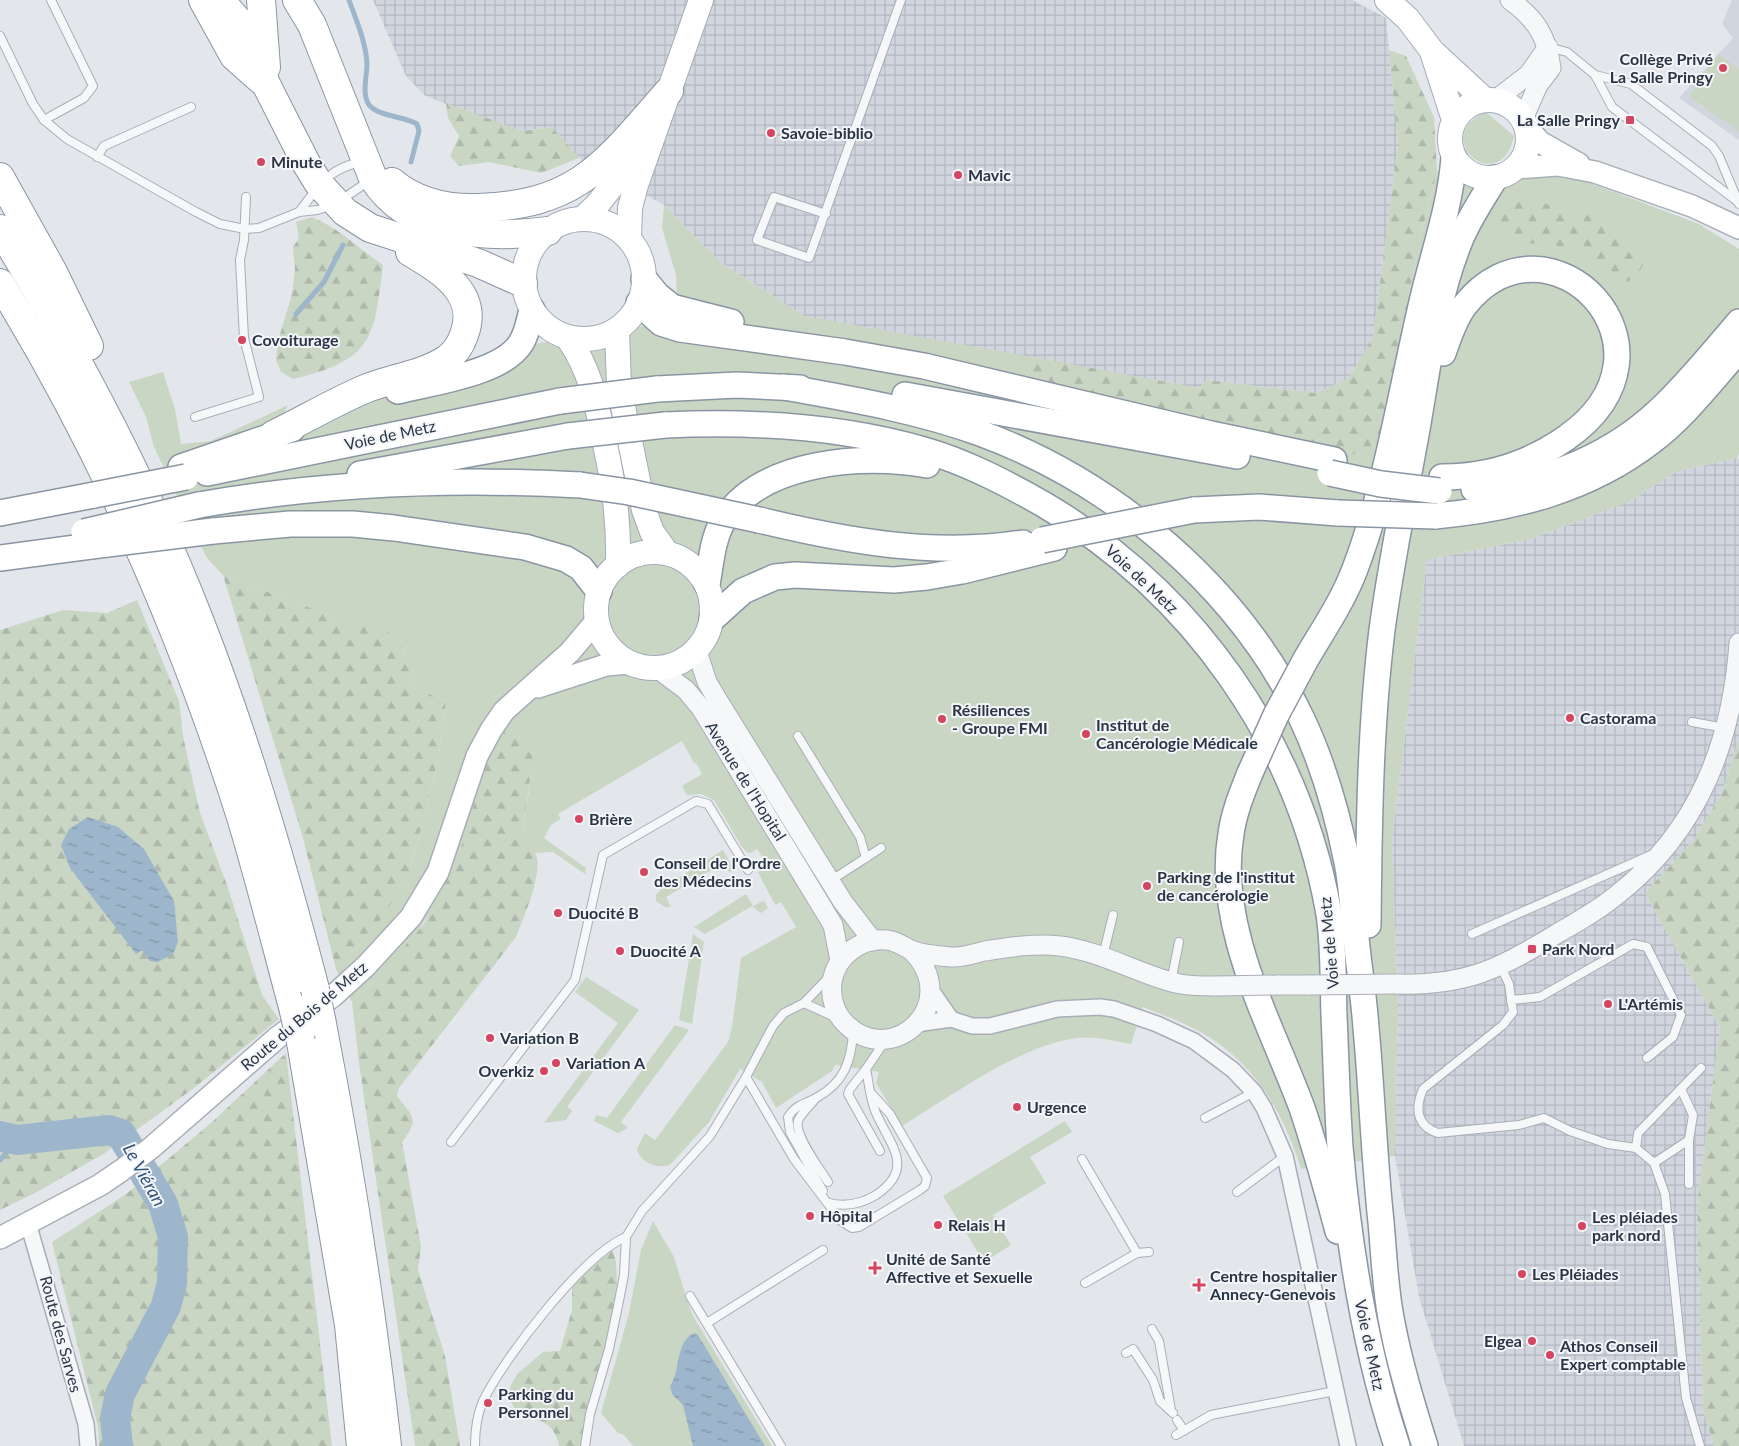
<svg xmlns="http://www.w3.org/2000/svg" width="1739" height="1446" font-family="Lato,sans-serif">
<defs>
<pattern id="industrial-grid" width="8" height="8" patternUnits="userSpaceOnUse" patternTransform="scale(1.25)"><rect width="8" height="8" fill="#d1d6de"/><path d="M0 4h8M4 0v8" fill="none" stroke="#b4b8c0"/></pattern>
<pattern id="forest-firs" width="22" height="20" patternUnits="userSpaceOnUse" patternTransform="scale(1.25)"><rect width="22" height="20" fill="#c9d6c4"/><path d="M5 1l3.5 6h-7zM16 11l3.5 6h-7z" fill="#adb8aa"/></pattern>
<pattern id="water-ripples" width="26" height="14" patternUnits="userSpaceOnUse" patternTransform="scale(1.25)"><rect width="26" height="14" fill="#9db6cc"/><path d="M2 4q2-2 4 0t4 0M15 11q2-2 4 0t4 0" fill="none" stroke="#8095a7"/></pattern>
</defs>
<rect width="100%" height="100%" fill="#e3e7ec"/>
<!-- built -->
<path fill="#d1d6de" d="M1732,0H1739V140L1679,98L1733,38L1722,24Z"/>
<!-- industrial -->
<g fill="url(#industrial-grid)">
<path d="M373,0H1352L1386,18L1398,143L1373,337L1348,379L1316,393L1207,380L1199,388L804,316L720,262L664,205L579,158L552,127L522,131L475,116L424,95L406,76Z"/>
<path d="M1737,458L1739,459V738L1722,793L1694,840L1645,893L1720,1028L1697,1205L1703,1410L1714,1446H1464L1419,1297L1395,1156L1398,1004L1392,841L1427,560L1534,538L1630,501L1675,472Z"/>
</g>
<!-- grass -->
<g fill="#c9d6c4">
<path d="M1718,54L1739,69V132L1689,96Z"/>
<path d="M1486,112L1514,136C1500,200 1427,137 1486,112Z"/>
<path d="M1437,171L1497,190L1523,178L1545,171L1585,181L1699,224L1739,249V453L1737,458L1675,472L1630,501L1534,538L1427,560L1392,841L1398,1004L1395,1156L1301,1169C1283,1111 1254,1062 1199,1031C1182,1022 1162,1015 1143,1007L1131,1044C1113,1041 1096,1036 1078,1038C1022,1044 950,1097 902,1126L876,1083L879,1072L835,1065L832,1071L776,1108L762,1082L740,1069L709,1122L670,1165C657,1169 640,1163 637,1149L645,1133L655,1140L728,1042L732,1027L741,958L796,927L781,902L775,905L758,872L767,865L757,849L751,853L747,852L742,847L714,800L701,794L687,795L682,786L702,774L696,763H694L682,741L558,814L561,819L551,825L544,838L586,868L585,874L553,852L535,853L524,841C523,807 537,772 529,739L486,762C477,794 470,827 458,858C436,914 397,963 352,1002L336,969L375,928L407,879L426,811L439,753L446,702L414,686L400,640L350,628L324,613L223,575L207,558L201,546L154,447L146,417L129,382L163,372L175,409L181,444L211,441L288,405L274,434L484,358L497,350L678,320L676,275L662,228L664,205L720,262L804,316L1033,357L1027,378L1376,459L1420,239Z"/>
<path d="M723,850L734,869L729,872L723,863L666,897L671,907H665L656,901V895L662,888Z"/>
<path d="M746,894L753,906L764,901L768,908L761,913L752,906L705,934L694,927Z"/>
<path d="M693,934L704,942L692,1024L679,1020Z"/>
<path d="M586,977L639,1010L567,1107L572,1111L566,1120L544,1123L618,1023L575,992Z"/>
<path d="M675,1025L689,1030L621,1122L628,1128L618,1133L594,1121L596,1115L607,1118Z"/>
<path d="M1065,1121L1072,1132L1030,1157L1046,1183L993,1215L1011,1245L984,1262L943,1196Z"/>
<path d="M653,1221L674,1257L686,1297L693,1316L772,1446H633L624,1435L618,1433L601,1413L629,1313L641,1250Z"/>
</g>
<!-- forest -->
<g fill="url(#forest-firs)">
<path d="M1389,50L1406,56L1434,117L1437,171L1420,239L1376,459L1027,378L1033,357L1199,388L1207,380L1316,393L1348,379L1373,337L1398,143Z"/>
<path d="M446,103L522,131L552,127L579,158L541,173L489,162L459,166L450,156L459,136L448,118Z"/>
<path d="M1500,199C1551,201 1616,215 1648,257L1640,270L1628,282L1586,254L1553,245L1512,242L1501,233L1495,221Z"/>
<path d="M312,217C339,228 359,249 383,265C374,339 373,360 293,379L281,372L276,360L278,341L292,294L295,269L293,247L299,238L296,222Z"/>
<path d="M223,575L324,613L350,628L373,623L400,640L414,686L446,702L439,753L426,811L407,879L375,928L336,969L303,838Z"/>
<path d="M137,600L179,701L183,736L200,813L227,885L262,995L279,1019L194,1088L105,1153L37,1192L0,1210V630L63,610L107,613Z"/>
<path d="M519,724L529,739L533,756L524,826V841C528,845 533,849 535,853C545,869 523,919 516,937L399,1088L397,1096C412,1116 421,1118 402,1142L421,1247L418,1270L445,1356L460,1446H415L359,1063L352,1002L372,984L424,924L458,858L486,762L502,730Z"/>
<path d="M1739,738V1446H1714L1703,1410L1697,1205L1720,1028L1645,893L1694,840L1722,793Z"/>
<path d="M286,1053L332,1446H99L98,1427L52,1242L125,1195L211,1123Z"/>
<path d="M612,1248L616,1262L619,1327L595,1395L584,1446H559C555,1421 535,1419 516,1411L510,1400V1387L517,1374L543,1352L560,1351L572,1310V1278L582,1263L603,1249Z"/>
</g>
<!-- water -->
<g fill="url(#water-ripples)">
<path d="M88,817L118,827L144,849L174,901L178,942L173,954L158,962L150,961L142,950L136,954L70,868L61,845L69,829Z"/>
<path d="M695,1333L698,1335L765,1446H693L683,1405L672,1394L670,1386C681,1371 675,1340 695,1333Z"/>
</g>
<g fill="none" stroke-linecap="round" stroke-linejoin="round">
<!-- stream -->
<g stroke="#9db6cc" stroke-width="5">
<path d="M349,0C356,20 366,42 367,64C367,76 361,96 370,106C381,117 404,116 417,124L419,131L411,162"/>
<path d="M296,314L324,282L343,245"/>
<path d="M0,1160L17,1140"/>
</g>
<!-- river -->
<path stroke="#9db6cc" stroke-width="30" d="M0,1136L17,1140L109,1130L121,1134L163,1204L173,1237L172,1283L166,1306L120,1394L115,1418L118,1446"/>
<!-- service casing -->
<g stroke="#a8aeb7" stroke-width="10">
<g id="service">
<path d="M0,36L33,104L44,120L67,139L196,212L220,224L245,229L259,228L299,212L317,210L331,206"/>
<path d="M1548,47L1567,52L1595,75L1631,84L1712,146L1719,156L1739,204"/>
<path d="M1595,75L1612,107L1737,201"/>
<path d="M44,120L84,98L93,86L51,0"/>
<path d="M97,157L104,146L191,107"/>
<path d="M341,200L369,181"/>
<path d="M299,212C319,186 327,169 361,162"/>
<path d="M826,214L774,197L757,240L809,258L901,0"/>
<path d="M195,417L259,397L244,338L240,260L244,240L246,197"/>
<path d="M1692,722L1725,728"/>
<path d="M798,736L860,837L866,858"/>
<path d="M830,881L881,848"/>
<path d="M1472,934L1651,855"/>
<path d="M1103,956L1113,915"/>
<path d="M1501,967L1509,984L1513,1012L1503,1025L1423,1089C1415,1108 1416,1126 1438,1133L1519,1125L1544,1118L1570,1131L1608,1144L1636,1148L1654,1163L1665,1194L1686,1398L1700,1446"/>
<path d="M1171,982L1179,942"/>
<path d="M1511,1000L1540,997L1633,944L1647,947L1681,1015L1673,1037L1647,1058"/>
<path d="M804,1003L837,1018"/>
<path d="M866,1069L850,1089L848,1094L880,1151"/>
<path d="M746,1077L794,1159L841,1221L852,1228L859,1227L920,1190L925,1186L927,1178L890,1114L871,1093"/>
<path d="M815,1099C810,1106 801,1113 798,1121C794,1135 820,1169 828,1182"/>
<path d="M1205,1118L1254,1092"/>
<path d="M451,1142L575,980L603,855L696,801L708,804L748,870"/>
<path d="M1636,1148L1638,1133L1701,1068"/>
<path d="M1082,1159L1137,1253L1085,1283"/>
<path d="M1654,1163L1689,1140L1693,1115L1681,1089"/>
<path d="M1689,1184V1140"/>
<path d="M823,1191L790,1132L788,1117C795,1105 805,1104 816,1098C844,1083 852,1061 853,1030"/>
<path d="M1237,1192L1285,1156"/>
<path d="M829,1203C845,1207 861,1204 876,1195C916,1168 890,1145 876,1113C870,1100 869,1083 866,1069L885,1041"/>
<path d="M1137,1253L1149,1252"/>
<path d="M690,1296L781,1446"/>
<path d="M707,1323L823,1250"/>
<path d="M1152,1329L1159,1341L1171,1410"/>
<path d="M1126,1353L1133,1349L1153,1380L1160,1401L1173,1413"/>
<path d="M1177,1420L1184,1431"/>
<path d="M1176,1435L1211,1415L1335,1391"/>
<path d="M475,1446C475,1431 477,1415 483,1401C504,1358 583,1255 626,1237"/>
<path d="M585,1446L590,1414L609,1349L619,1301L624,1275L626,1237L642,1211L710,1136L746,1077L773,1026L784,1013L804,1003L829,977"/>
</g>
</g>
<!-- minor casing -->
<g stroke="#a8aeb7" stroke-width="18">
<g id="minor">
<path d="M931,990L951,1019"/>
<path d="M916,1024L951,1019L972,1026H990L1057,1009L1100,1007L1114,1009L1157,1024L1194,1041L1233,1070L1254,1092L1264,1108L1285,1156L1348,1446"/>
<path d="M28,1223L86,1424L88,1446"/>
</g>
</g>
<!-- tertiary casing -->
<g stroke="#a8aeb7" stroke-width="21">
<g id="tertiary">
<path d="M1510,0C1536,19 1547,36 1551,68L1538,85L1523,119"/>
<path d="M1494,101L1529,74L1548,47"/>
<path d="M697,651L707,682L717,699L843,902L873,941"/>
<path d="M658,669L686,690L701,708L833,925L840,961"/>
<path d="M912,951C963,1003 894,1068 848,1026C835,1015 830,998 832,982C836,956 861,937 887,940C896,941 903,946 911,950C922,955 940,956 952,957C962,958 975,953 985,951C1010,947 1036,943 1060,946C1099,951 1131,970 1168,981C1184,986 1200,986 1217,986"/>
<path d="M1396,984C1466,986 1500,969 1558,933C1579,921 1600,909 1618,894C1699,830 1732,742 1739,643"/>
<path d="M1278,985H1310"/>
</g>
</g>
<!-- secondary casing -->
<g stroke="#a8aeb7" stroke-width="24">
<g id="secondary">
<path d="M1526,126L1540,142L1579,164"/>
<path d="M1515,168L1558,165L1595,172L1692,206L1739,228"/>
<path d="M538,687L606,665L629,663"/>
<path d="M0,1238L100,1185L122,1170L151,1148L278,1037L333,996L366,966L411,917L438,872L477,756L491,730L504,711L570,652L597,620"/>
</g>
</g>
<!-- primary casing -->
<g stroke="#a2abb8" stroke-width="26">
<g id="primary">
<path d="M1387,0L1408,19L1432,51L1485,100"/>
<path d="M1433,55L1454,120"/>
<circle cx="1489" cy="139" r="39"/>
<circle cx="584" cy="279" r="60"/>
<path d="M582,219L596,206L641,150"/>
<path d="M629,238L630,208L636,185L701,0"/>
<path d="M617,330L619,387L644,510L652,532L667,553"/>
<path d="M568,338C591,372 596,401 604,440C614,485 619,519 618,565"/>
<circle cx="654" cy="610" r="58"/>
</g>
</g>
<!-- trunk casing -->
<g stroke="#8a95a3" stroke-width="28">
<g id="trunk">
<path d="M644,279L657,295L672,307L731,322"/>
<path d="M639,303L661,323L680,329L845,352L924,366L1211,434L1334,460"/>
<path d="M784,387C851,399 916,410 980,433C1114,482 1238,587 1301,717C1323,763 1337,812 1347,862C1352,887 1353,913 1356,938C1359,968 1364,998 1366,1028C1372,1092 1374,1157 1381,1222C1384,1254 1385,1287 1391,1318C1399,1362 1412,1404 1425,1446"/>
<path d="M657,389L737,385L800,388"/>
<path d="M398,391C431,382 502,374 521,343C527,334 529,321 532,310"/>
<path d="M905,395L1237,456"/>
<path d="M665,425C751,421 841,426 924,450C966,462 1006,483 1043,504C1193,592 1299,742 1329,914C1334,948 1333,982 1334,1016C1336,1059 1337,1103 1340,1147C1349,1248 1365,1350 1397,1446"/>
<path d="M181,467L292,429"/>
<path d="M207,473L560,401"/>
<path d="M360,474L568,436"/>
<path d="M1442,477C1487,477 1529,464 1566,438C1695,348 1548,201 1465,305C1454,319 1449,337 1443,353"/>
<path d="M1474,489C1547,483 1616,455 1668,402C1693,377 1716,349 1739,322"/>
<path d="M199,505C324,483 453,478 580,485"/>
<path d="M1194,510L1259,507L1338,513"/>
<path d="M0,513L94,495"/>
<path d="M1435,516C1513,509 1589,490 1652,441C1685,416 1711,381 1739,350"/>
<path d="M759,520C846,541 934,557 1023,543"/>
<path d="M213,531L290,524H353L394,528L525,547L566,559L581,568L599,591"/>
<path d="M0,558L91,546"/>
<path d="M707,584C711,564 712,540 723,521C760,461 864,453 927,465"/>
<path d="M712,619L743,591L775,577L795,575L894,580L927,577L962,571L1054,548"/>
<path d="M1306,659C1323,630 1343,601 1355,569C1387,484 1401,391 1422,302C1433,254 1450,208 1454,158"/>
<path d="M1250,773C1242,793 1234,812 1231,834C1215,926 1271,1024 1302,1108C1316,1149 1327,1190 1338,1231"/>
<path d="M1368,925C1369,826 1370,728 1382,630C1391,562 1405,496 1417,429C1428,366 1436,298 1461,238C1470,217 1483,198 1495,178"/>
</g>
</g>
<!-- motorway casing -->
<g stroke="#8a95a3" stroke-width="30">
<g id="motorway">
<path d="M203,0L234,56L261,80"/>
<path d="M220,0L240,23L267,86L306,163L319,184L345,212L370,228L478,263L523,283"/>
<path d="M261,0L266,67"/>
<path d="M297,0L312,25L373,178C408,235 488,239 548,231"/>
<path d="M0,177L53,272L89,346"/>
<path d="M392,182C417,203 448,209 478,208C580,205 607,161 669,91"/>
<path d="M0,229C76,352 145,482 198,617C246,739 282,863 315,989"/>
<path d="M0,283C102,449 182,631 241,817C260,880 276,944 293,1007"/>
<path d="M273,435C304,420 334,402 365,389C389,379 425,374 447,359C455,353 461,344 464,335C480,293 440,270 410,252"/>
<path d="M322,1024C349,1164 371,1304 387,1446"/>
<path d="M301,1042L349,1325L361,1446"/>
</g>
</g>
<!-- service -->
<use href="#service" stroke="#f6f7f9" stroke-width="8"/>
<!-- minor -->
<use href="#minor" stroke="#f6f7f9" stroke-width="15"/>
<!-- tertiary -->
<use href="#tertiary" stroke="#f6f7f9" stroke-width="19"/>
<!-- secondary -->
<use href="#secondary" stroke="#fff" stroke-width="21"/>
<!-- primary -->
<use href="#primary" stroke="#fff" stroke-width="24"/>
<!-- trunk -->
<use href="#trunk" stroke="#fff" stroke-width="25"/>
<!-- motorway -->
<use href="#motorway" stroke="#fff" stroke-width="28"/>
<!-- tertiary-bridge casing -->
<g stroke="#a8aeb7" stroke-width="21" stroke-linecap="butt">
<g id="tertiary-bridge">
<path d="M1310,985L1396,984"/>
<path d="M1217,986L1278,985"/>
</g>
</g>
<!-- trunk-bridge casing -->
<g stroke="#8a95a3" stroke-width="28" stroke-linecap="butt">
<g id="trunk-bridge">
<path d="M560,401L657,389"/>
<path d="M568,436L665,425"/>
<path d="M1330,473L1381,484L1439,491"/>
<path d="M580,485L629,492L759,520"/>
<path d="M94,495L186,477"/>
<path d="M1338,513L1435,516"/>
<path d="M84,532L199,505"/>
<path d="M1042,540L1194,510"/>
<path d="M91,546L213,531"/>
<path d="M1250,773L1276,715L1306,659"/>
</g>
</g>
<!-- motorway-bridge casing -->
<g stroke="#8a95a3" stroke-width="30" stroke-linecap="butt">
<g id="motorway-bridge">
<path d="M315,989L322,1024"/>
<path d="M293,1007L301,1042"/>
</g>
</g>
<!-- tertiary-bridge -->
<use href="#tertiary-bridge" stroke="#f6f7f9" stroke-width="19"/>
<!-- trunk-bridge -->
<use href="#trunk-bridge" stroke="#fff" stroke-width="25"/>
<!-- motorway-bridge -->
<use href="#motorway-bridge" stroke="#fff" stroke-width="28"/>
</g>
<!-- markers -->
<g fill="#d44560" stroke="#f3f5f9" stroke-width="2">
<circle cx="1723" cy="68" r="5"/>
<rect x="1625" y="115" width="10" height="10" rx="2.5"/>
<circle cx="771" cy="133" r="5"/>
<circle cx="261" cy="162" r="5"/>
<circle cx="958" cy="175" r="5"/>
<circle cx="242" cy="340" r="5"/>
<circle cx="1570" cy="718" r="5"/>
<circle cx="942" cy="719" r="5"/>
<circle cx="1086" cy="734" r="5"/>
<circle cx="579" cy="819" r="5"/>
<circle cx="644" cy="872" r="5"/>
<circle cx="1147" cy="886" r="5"/>
<circle cx="558" cy="913" r="5"/>
<rect x="1527" y="944" width="10" height="10" rx="2.5"/>
<circle cx="620" cy="951" r="5"/>
<circle cx="1608" cy="1004" r="5"/>
<circle cx="490" cy="1038" r="5"/>
<circle cx="556" cy="1063" r="5"/>
<circle cx="544" cy="1071" r="5"/>
<circle cx="1017" cy="1107" r="5"/>
<circle cx="810" cy="1216" r="5"/>
<circle cx="938" cy="1225" r="5"/>
<circle cx="1582" cy="1226" r="5"/>
<path d="M872.5 1260.5h5v5h5v5h-5v5h-5v-5h-5v-5h5z"/>
<circle cx="1522" cy="1274" r="5"/>
<path d="M1196.5 1277.5h5v5h5v5h-5v5h-5v-5h-5v-5h5z"/>
<circle cx="1532" cy="1341" r="5"/>
<circle cx="1550" cy="1355" r="5"/>
<circle cx="488" cy="1403" r="5"/>
</g>
<g text-anchor="middle" stroke-width="4" stroke-linejoin="round" paint-order="stroke">
<!-- poi labels -->
<g font-size="16" font-weight="bold" fill="#2a3545" stroke="#f3f5f9" text-anchor="start">
<text x="1713" y="65" text-anchor="end">Collège Privé<tspan x="1713" dy="18">La Salle Pringy</tspan></text>
<text x="1620" y="126" text-anchor="end">La Salle Pringy</text>
<text x="781" y="139">Savoie-biblio</text>
<text x="271" y="168">Minute</text>
<text x="968" y="181">Mavic</text>
<text x="252" y="346">Covoiturage</text>
<text x="952" y="716">Résiliences<tspan x="952" dy="18">- Groupe FMI</tspan></text>
<text x="1580" y="724">Castorama</text>
<text x="1096" y="731">Institut de<tspan x="1096" dy="18">Cancérologie Médicale</tspan></text>
<text x="589" y="825">Brière</text>
<text x="654" y="869">Conseil de l'Ordre<tspan x="654" dy="18">des Médecins</tspan></text>
<text x="1157" y="883">Parking de l'institut<tspan x="1157" dy="18">de cancérologie</tspan></text>
<text x="568" y="919">Duocité B</text>
<text x="1542" y="955">Park Nord</text>
<text x="630" y="957">Duocité A</text>
<text x="1618" y="1010">L'Artémis</text>
<text x="500" y="1044">Variation B</text>
<text x="566" y="1069">Variation A</text>
<text x="534" y="1077" text-anchor="end">Overkiz</text>
<text x="1027" y="1113">Urgence</text>
<text x="820" y="1222">Hôpital</text>
<text x="1592" y="1223">Les pléiades<tspan x="1592" dy="18">park nord</tspan></text>
<text x="948" y="1231">Relais H</text>
<text x="886" y="1265">Unité de Santé<tspan x="886" dy="18">Affective et Sexuelle</tspan></text>
<text x="1532" y="1280">Les Pléiades</text>
<text x="1210" y="1282">Centre hospitalier<tspan x="1210" dy="18">Annecy-Genevois</tspan></text>
<text x="1522" y="1347" text-anchor="end">Elgea</text>
<text x="1560" y="1352">Athos Conseil<tspan x="1560" dy="18">Expert comptable</tspan></text>
<text x="498" y="1400">Parking du<tspan x="498" dy="18">Personnel</tspan></text>
</g>
<!-- street labels -->
<g font-size="16" fill="#2a3545" stroke="#f3f5f9">
<text transform="translate(390 435) rotate(-12)" y="6">Voie de Metz</text>
<text transform="translate(1142 579) rotate(43)" y="6">Voie de Metz</text>
<text transform="translate(746 781) rotate(58)" y="6">Avenue de l'Hopital</text>
<text transform="translate(1329 943) rotate(-95)" y="6">Voie de Metz</text>
<text transform="translate(304 1016) rotate(-40)" y="6">Route du Bois de Metz</text>
<text transform="translate(61 1334) rotate(75)" y="6">Route des Sarves</text>
<text transform="translate(1370 1345) rotate(78)" y="6">Voie de Metz</text>
</g>
<!-- water labels -->
<g font-size="18" font-style="italic" fill="#32557a" stroke="#f3f5f9">
<text transform="translate(144 1175) rotate(61)" y="6">Le Viéran</text>
</g>
</g>
</svg>
